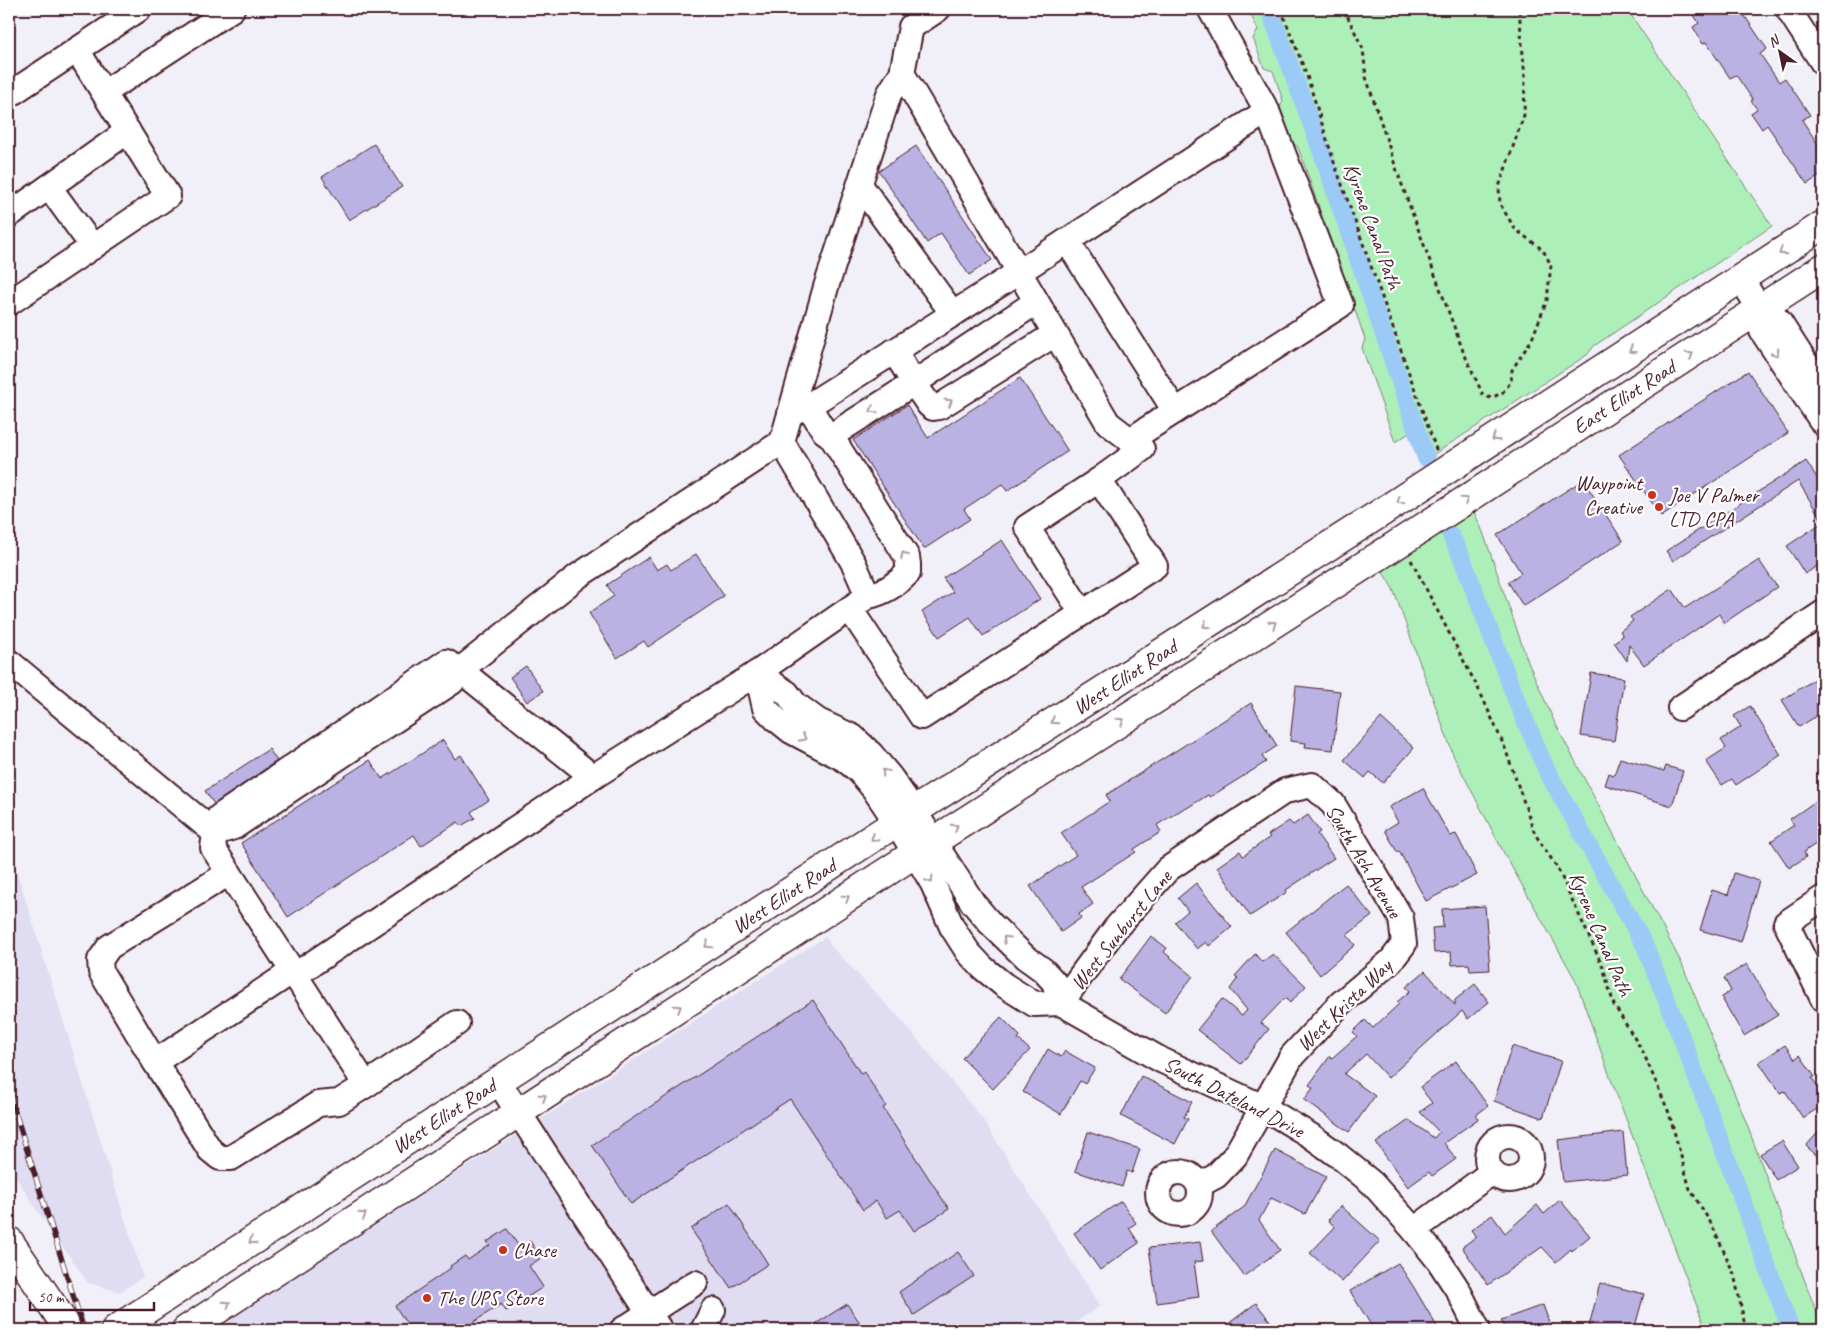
<svg xmlns="http://www.w3.org/2000/svg" width="1832" height="1339" font-family="Caveat,sans-serif">
<rect width="100%" height="100%" fill="#f1f0f9"/>
<filter id="ink" filterUnits="userSpaceOnUse"><feTurbulence type="fractalNoise" baseFrequency=".02" numOctaves="2"/><feDisplacementMap in="SourceGraphic" scale="10" xChannelSelector="R" yChannelSelector="G"/><feConvolveMatrix kernelMatrix="1 2 1 2 8 2 1 2 1" color-interpolation-filters="sRGB"/></filter>
<g filter="url(#ink)">
<!-- built -->
<g fill="#e0ddf2">
<path d="M9,846L143,1277L120,1292L88,1283L36,1209L9,1166Z"/>
<path d="M825,937L832,947L904,1023L984,1121L1100,1306L1064,1330H212Z"/>
</g>
<!-- green -->
<g fill="#acefb9" stroke="#7b8772">
<path d="M1248,9H1627L1772,226L1594,346L1587,355L1431,456L1421,426L1395,442L1362,348L1365,339L1298,147L1293,144L1280,107L1283,101L1273,71L1264,68L1253,38L1258,30Z"/>
<path d="M1474,512L1483,532L1528,662L1554,721L1682,964L1746,1122L1823,1330H1706L1612,1082L1575,979L1505,855L1454,757L1393,589L1381,569Z"/>
</g>
<g fill="none" stroke-linecap="round" stroke-linejoin="round">
<!-- canal -->
<g stroke="#9ccaf7" stroke-width="18">
<path d="M1269,9L1320,147L1426,458"/>
<path d="M1451,536L1461,556L1516,699L1546,769L1645,946L1682,1039L1791,1330"/>
</g>
</g>
<!-- building -->
<g fill="#b9b2e3" stroke="#4a1f2b">
<path d="M1690,9H1740L1767,49L1760,54L1779,82L1785,78L1810,115L1802,120L1823,152V174L1807,184L1767,125L1762,129L1751,113L1757,109L1751,101L1753,100L1736,75L1730,78L1706,42L1703,44L1693,27L1699,23Z"/>
<path d="M374,144L402,187L349,220L322,177Z"/>
<path d="M916,146L992,260L969,275L941,233L927,243L879,171Z"/>
<path d="M1748,371L1788,433L1661,516L1619,455Z"/>
<path d="M1020,378L1068,451L1007,491L1002,484L964,509L970,519L924,549L853,440L907,405L928,438Z"/>
<path d="M1806,461L1823,487V562L1805,574L1787,546L1823,522L1798,481L1673,561L1666,551Z"/>
<path d="M1583,480L1623,541L1523,606L1508,582L1521,573L1497,535Z"/>
<path d="M1002,540L1040,599L983,636L970,617L939,637L922,612L953,592L943,578Z"/>
<path d="M696,554L724,596L648,647L644,641L617,658L589,613L614,596L607,585L649,557L657,570L667,564L671,570Z"/>
<path d="M1759,560L1777,587L1724,623L1719,614L1644,665L1629,645L1627,661L1614,642L1623,636L1620,631L1633,621L1630,617L1672,589L1685,608Z"/>
<path d="M526,666L543,691L527,702L510,677Z"/>
<path d="M1591,673L1624,678L1614,741L1581,736Z"/>
<path d="M1823,674V712L1799,727L1782,700Z"/>
<path d="M1296,686L1340,691L1333,750L1305,747L1306,743L1290,741Z"/>
<path d="M1251,703L1277,746L1262,756L1266,762L1210,797L1208,795L1187,808L1186,807L1157,825L1161,832L1134,849L1136,852L1081,887L1093,904L1079,914L1081,918L1061,932L1030,886L1076,855L1061,833L1110,801L1106,795Z"/>
<path d="M1750,706L1781,755L1736,785L1732,779L1722,785L1706,761L1726,748L1721,740L1741,727L1734,716Z"/>
<path d="M1381,718L1414,748L1383,783L1370,772L1365,778L1344,760Z"/>
<path d="M443,740L455,759L461,755L489,800L471,812L475,818L461,826L458,822L421,846L414,835L288,917L241,843L370,760L382,779Z"/>
<path d="M269,749L277,761L214,804L205,791Z"/>
<path d="M1620,758L1664,771L1666,766L1683,771L1672,806L1605,785L1609,773L1614,775Z"/>
<path d="M1423,788L1450,836L1456,834L1477,875L1426,901L1399,851L1397,852L1385,830L1398,822L1389,807Z"/>
<path d="M1823,796V839L1804,852L1806,857L1789,868L1771,841L1794,825L1790,819Z"/>
<path d="M1308,815L1320,832L1317,834L1334,858L1286,890L1287,892L1250,916L1217,867L1240,851L1243,856L1270,837L1268,835L1289,821L1293,825Z"/>
<path d="M1734,873L1759,881L1741,942L1700,930L1712,890L1728,895Z"/>
<path d="M1196,883L1232,927L1209,946L1206,942L1197,949L1175,922L1188,911L1178,898Z"/>
<path d="M1346,884L1372,916L1347,935L1355,945L1320,975L1286,932Z"/>
<path d="M1485,906L1490,970L1470,971L1469,964L1452,965L1451,952L1434,953L1432,928L1443,927L1442,909Z"/>
<path d="M1151,936L1167,948L1164,952L1193,976L1165,1013L1119,979Z"/>
<path d="M1255,954L1262,962L1273,954L1306,986L1290,1003L1285,998L1261,1023L1269,1029L1241,1064L1197,1030L1222,999L1242,1016L1247,1010L1230,989L1238,978L1235,976Z"/>
<path d="M1747,964L1778,1015L1744,1036L1721,997L1731,991L1724,978Z"/>
<path d="M1425,971L1455,1005V1000L1475,984L1489,1002L1468,1019L1462,1011L1388,1078L1366,1054L1344,1074L1375,1096L1349,1132L1304,1100L1313,1088L1309,1085L1330,1056L1332,1058L1357,1036L1353,1032L1365,1020L1373,1028L1399,1004L1397,1002L1410,991L1406,987Z"/>
<path d="M813,1000L861,1074L864,1072L886,1106L883,1108L949,1209L914,1231L900,1210L887,1218L876,1201L863,1210L790,1099L631,1204L592,1145Z"/>
<path d="M1001,1017L1020,1036L1018,1039L1030,1050L993,1089L962,1058Z"/>
<path d="M1785,1045L1795,1059L1800,1055L1815,1077L1812,1078L1823,1095V1105L1803,1118L1785,1091L1780,1093L1759,1062Z"/>
<path d="M1512,1046L1561,1061L1543,1118L1494,1101Z"/>
<path d="M1048,1049L1061,1057L1065,1051L1095,1068L1085,1084L1080,1081L1061,1114L1023,1092Z"/>
<path d="M1456,1061L1488,1106L1476,1115L1478,1119L1444,1143L1456,1159L1432,1176L1429,1172L1408,1187L1376,1143L1409,1120L1434,1138L1439,1132L1420,1112L1432,1103L1420,1087Z"/>
<path d="M1141,1076L1192,1102L1184,1117L1188,1119L1175,1144L1121,1116Z"/>
<path d="M1823,1127V1161L1806,1146Z"/>
<path d="M1088,1132L1140,1149L1132,1173L1127,1171L1122,1187L1075,1171Z"/>
<path d="M1623,1132L1627,1175L1563,1182L1558,1140Z"/>
<path d="M1782,1141L1798,1166L1776,1180L1760,1154Z"/>
<path d="M1275,1150L1326,1177L1305,1214L1271,1198L1259,1220L1280,1250L1244,1276L1211,1231L1244,1207Z"/>
<path d="M1560,1200L1590,1236L1572,1251L1571,1249L1556,1262L1542,1247L1488,1285L1462,1247L1476,1237L1471,1230L1492,1215L1505,1233L1537,1205L1544,1214Z"/>
<path d="M1121,1201L1136,1223L1129,1228L1139,1243L1100,1270L1074,1233Z"/>
<path d="M729,1203L768,1264L731,1288L691,1229Z"/>
<path d="M1341,1206L1380,1241L1342,1282L1310,1253L1335,1227L1328,1220Z"/>
<path d="M507,1229L520,1248L530,1241L541,1258L529,1266L543,1287L506,1311L501,1304L462,1330H411L395,1306L451,1268L450,1266L465,1256L468,1260L490,1245L487,1242Z"/>
<path d="M1200,1242L1203,1261L1194,1262L1199,1297L1157,1303L1149,1248Z"/>
<path d="M958,1252L974,1276L914,1315L899,1292Z"/>
<path d="M1398,1263L1413,1286L1439,1330H1374L1350,1291Z"/>
<path d="M1600,1283L1644,1294L1634,1330H1588Z"/>
<path d="M1256,1303L1277,1330H1220Z"/>
<path d="M847,1304L865,1330H806Z"/>
<path d="M1543,1305L1552,1330H1505L1501,1320Z"/>
</g>
<g fill="none" stroke-linecap="round" stroke-linejoin="round">
<!-- minor casing -->
<g stroke="#4a1f2b" stroke-width="28">
<g id="minor">
<path d="M1788,9L1823,63"/>
<path d="M105,92L232,9"/>
<path d="M9,95L139,9"/>
<path d="M860,185L953,314"/>
<path d="M49,187L93,247"/>
<path d="M9,215L128,131"/>
<path d="M1067,241L1175,411"/>
<path d="M1741,279L1760,309L1778,320L1823,390"/>
<path d="M9,303L168,196L77,50"/>
<path d="M1760,309L1762,331L1823,423"/>
<path d="M894,351L914,383L1036,302"/>
<path d="M808,405L824,431L831,436L914,383L929,405L933,408L939,407L1055,334"/>
<path d="M790,414L816,401L1019,272L1267,111"/>
<path d="M831,436L907,557L908,564V573C896,585 884,593 868,596"/>
<path d="M1130,440L1341,305L1267,111L1210,9"/>
<path d="M782,442L854,564L868,596L757,673L593,777L460,670L578,576L782,442L826,287L889,94L902,73"/>
<path d="M850,609L922,717L1155,566L1099,480L1142,449L1108,423L902,73L911,27L938,9"/>
<path d="M1082,613L1027,527L1099,480"/>
<path d="M9,662L215,833L213,848L366,1085L457,1023"/>
<path d="M446,662L460,670L452,682L234,827L215,833L219,817Z"/>
<path d="M1680,708L1823,613"/>
<path d="M1823,898L1786,923L1823,999"/>
<path d="M293,971L155,1062L210,1150L220,1158H231L318,1104L339,1102L366,1085"/>
<path d="M295,975L593,777"/>
<path d="M1061,1003L1054,982L1043,970L1025,957L990,923L973,903L914,811L891,778L871,754L853,737L818,721L795,704L787,693L757,673L765,708L776,719L791,731L844,759L859,771L874,789L897,823L933,884L952,927L968,952L983,968L1004,985L1034,1004L1061,1003L1161,1060L1263,1107L1311,1136L1339,1156L1372,1183L1414,1230L1439,1261L1458,1290L1478,1330"/>
<path d="M1061,1003L1115,929L1168,869L1285,791L1312,785L1333,804L1401,918L1404,944L1391,961L1341,1003L1292,1056L1235,1156L1216,1176L1199,1185"/>
<path d="M155,1062L101,972L100,960L109,947L229,873"/>
<path d="M498,1081L660,1330"/>
<circle cx="1509" cy="1158" r="22"/>
<circle cx="1179" cy="1193" r="21"/>
<path d="M1414,1230L1492,1172"/>
<path d="M622,1330L695,1283"/>
<path d="M703,1330L713,1310"/>
</g>
</g>
<!-- major casing -->
<g stroke="#4a1f2b" stroke-width="31">
<g id="major">
<path d="M9,1241L69,1330"/>
<path d="M115,1330L914,811L1379,514L1823,225"/>
<path d="M186,1330L914,854L1424,527L1823,268"/>
</g>
</g>
<!-- path -->
<g stroke="#4a1f2b" stroke-width="3" stroke-dasharray="4 4" stroke-linecap="butt">
<path d="M1281,9L1307,76L1334,162L1437,452"/>
<path d="M1344,9L1363,49L1366,77L1398,174L1463,351L1483,395L1491,398L1502,393L1511,382L1512,370L1532,339L1547,300L1551,265L1543,250L1515,229L1500,204L1499,187L1524,115L1525,78L1519,9"/>
<path d="M1411,560L1480,692L1505,748L1535,834L1558,869L1603,967L1614,1005L1643,1052L1669,1113L1690,1189L1712,1225L1734,1274L1746,1330"/>
</g>
<!-- minor -->
<use href="#minor" stroke="#fff" stroke-width="24"/>
<!-- major -->
<use href="#major" stroke="#fff" stroke-width="28"/>
<!-- rail casing -->
<g stroke="#4a1f2b" stroke-width="5.5">
<path id="rail" d="M9,1093L84,1330"/>
</g>
<!-- rail -->
<use href="#rail" stroke="#fff" stroke-width="4" stroke-dasharray="11" stroke-linecap="butt"/>
</g>
<!-- one-way arrows -->
<defs><path id="oneway-chevron" d="M-2-3.5L2.5 0L-2 3.5" fill="none" stroke-width="1.6" stroke-linecap="round" stroke-linejoin="round" transform="scale(1.25)"/></defs>
<g stroke="#ae9aa0">
<use href="#oneway-chevron" transform="translate(1782 252) rotate(147)"/>
<use href="#oneway-chevron" transform="translate(1632 350) rotate(147)"/>
<use href="#oneway-chevron" transform="translate(1776 353) rotate(56)"/>
<use href="#oneway-chevron" transform="translate(1690 355) rotate(-33)"/>
<use href="#oneway-chevron" transform="translate(949 402) rotate(-32)"/>
<use href="#oneway-chevron" transform="translate(873 410) rotate(147)"/>
<use href="#oneway-chevron" transform="translate(1495 438) rotate(147)"/>
<use href="#oneway-chevron" transform="translate(1465 500) rotate(-33)"/>
<use href="#oneway-chevron" transform="translate(1400 501) rotate(147)"/>
<use href="#oneway-chevron" transform="translate(904 555) rotate(-116)"/>
<use href="#oneway-chevron" transform="translate(1273 624) rotate(-33)"/>
<use href="#oneway-chevron" transform="translate(1206 625) rotate(147)"/>
<use href="#oneway-chevron" transform="translate(1054 721) rotate(147)"/>
<use href="#oneway-chevron" transform="translate(1121 721) rotate(-33)"/>
<use href="#oneway-chevron" transform="translate(803 738) rotate(28)"/>
<use href="#oneway-chevron" transform="translate(885 772) rotate(-130)"/>
<use href="#oneway-chevron" transform="translate(955 827) rotate(-33)"/>
<use href="#oneway-chevron" transform="translate(874 838) rotate(147)"/>
<use href="#oneway-chevron" transform="translate(930 880) rotate(58)"/>
<use href="#oneway-chevron" transform="translate(846 898) rotate(-33)"/>
<use href="#oneway-chevron" transform="translate(1006 939) rotate(-136)"/>
<use href="#oneway-chevron" transform="translate(708 945) rotate(147)"/>
<use href="#oneway-chevron" transform="translate(678 1008) rotate(-33)"/>
<use href="#oneway-chevron" transform="translate(543 1097) rotate(-33)"/>
<use href="#oneway-chevron" transform="translate(363 1215) rotate(-33)"/>
<use href="#oneway-chevron" transform="translate(252 1241) rotate(147)"/>
<use href="#oneway-chevron" transform="translate(227 1304) rotate(-33)"/>
</g>
</g>
<!-- markers -->
<g fill="#c8321e" stroke="#fff" stroke-width="2">
<circle cx="1652" cy="495" r="5"/>
<circle cx="1659" cy="507" r="5"/>
<circle cx="503" cy="1250" r="5"/>
<circle cx="427" cy="1298" r="5"/>
</g>
<g text-anchor="middle" stroke-width="4.5" stroke-linejoin="round" paint-order="stroke">
<!-- street labels -->
<g font-size="21" fill="#4a1f2b" stroke="#fff">
<text transform="translate(1373 226) rotate(70)" y="7">Kyrene Canal Path</text>
<text transform="translate(1624 397) rotate(-33)" y="7">East Elliot Road</text>
<text transform="translate(1125 677) rotate(-33)" y="7">West Elliot Road</text>
<text transform="translate(1364 861) rotate(59)" y="7">South Ash Avenue</text>
<text transform="translate(784 896) rotate(-33)" y="7">West Elliot Road</text>
<text transform="translate(1121 930) rotate(-51)" y="7">West Sunburst Lane</text>
<text transform="translate(1601 934) rotate(67)" y="7">Kyrene Canal Path</text>
<text transform="translate(1344 1005) rotate(-44)" y="7">West Krista Way</text>
<text transform="translate(1234 1097) rotate(27)" y="7">South Dateland Drive</text>
<text transform="translate(444 1116) rotate(-33)" y="7">West Elliot Road</text>
</g>
<!-- poi labels -->
<g font-size="21" fill="#4a1f2b" stroke="#fff" text-anchor="start">
<text x="1642" y="490" text-anchor="end">Waypoint<tspan x="1642" dy="24">Creative</tspan></text>
<text x="1669" y="502">Joe V Palmer<tspan x="1669" dy="24">LTD CPA</tspan></text>
<text x="513" y="1257">Chase</text>
<text x="437" y="1305">The UPS Store</text>
</g>
</g>
<!-- margin -->
<rect width="1832" height="1339" fill="none" stroke="#fff" stroke-width="30"/>
<rect x="15" y="15" width="1802" height="1309" fill="none" stroke="#4a1f2b" stroke-width="2" filter="url(#ink)"/>
<!-- north arrow -->
<g transform="translate(1780 52) rotate(327)" stroke="#ffffff" stroke-width="4" paint-order="stroke">
<path d="M0-4L9 19L0 12L-9 19Z" fill="#4a1f2b"/>
<text y="-8" font-size="14" font-weight="bold" text-anchor="middle" fill="#4a1f2b">N</text>
</g>
<!-- scale -->
<path d="M30 1302v8h124v-8" fill="none" stroke="#4a1f2b" stroke-width="2.5"/>
<text x="38" y="1302" font-size="15" fill="#4a1f2b" stroke="#ffffff" stroke-width="4" paint-order="stroke">50 m</text>
</svg>
